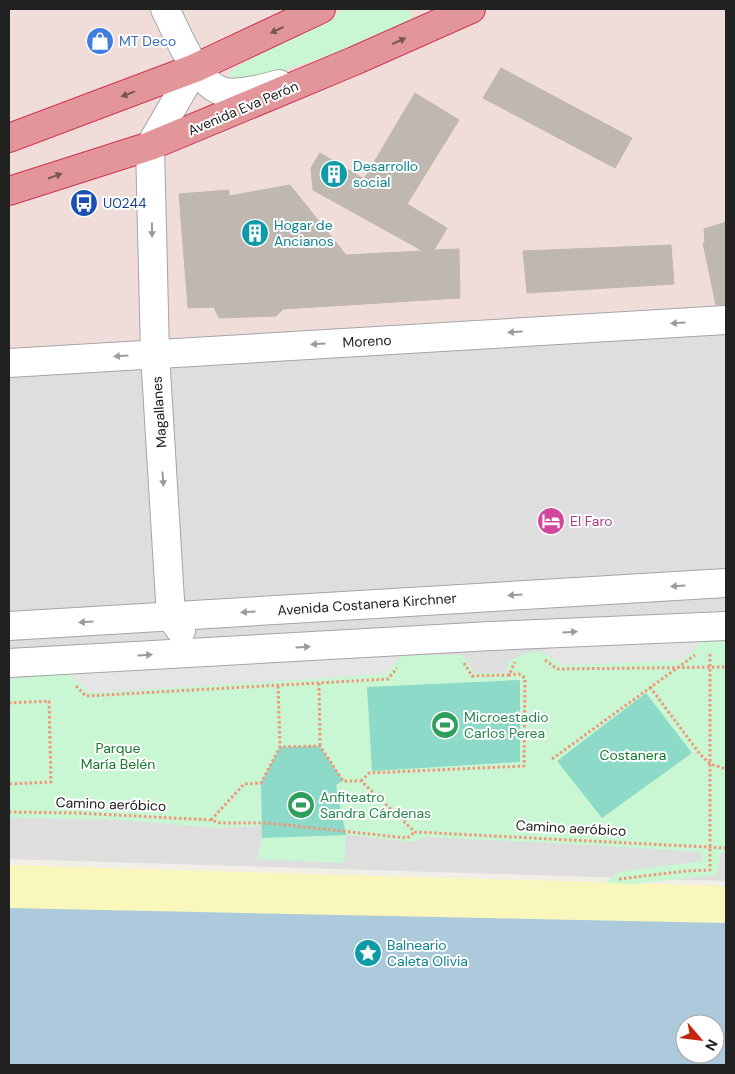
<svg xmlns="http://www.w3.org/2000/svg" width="735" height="1074" font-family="'DM Sans',sans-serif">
<rect width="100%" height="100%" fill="#f1efe8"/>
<!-- residential -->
<path fill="#dfdede" d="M9,9H726V881L9,859Z"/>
<!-- commercial -->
<path fill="#f0ddd9" d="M9,9H726V320L9,363Z"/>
<!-- sand -->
<path fill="#faf7bc" d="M9,865L726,886V1045L715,1024L9,1020Z"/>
<!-- park -->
<g fill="#c9f7d3">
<path d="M347,9H410L412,22L373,40L259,79L240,83L228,74L239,66L320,21Z"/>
<path d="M706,639H726V853H721L717,875L634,884L605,883L619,872L702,861L701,852L571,844L426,837L413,842L346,835L344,863L257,859L262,838V826L216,828L123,820L9,818V679L70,674L90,693L385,674L402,655H463L475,673H505L510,660C538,647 538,649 563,665Z"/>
</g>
<!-- pitch -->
<g fill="#8cdac7">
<path d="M520,680V762L372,771L367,687Z"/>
<path d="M646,693L692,753L602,818L557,761Z"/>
<path d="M320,746L343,781L336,785L346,835L262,838L261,783L280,747Z"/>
</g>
<!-- parking -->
<g fill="#e5e5e5">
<path d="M706,639L681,661L563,665L541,651L552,647Z"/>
<path d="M402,655L385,674L90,693L70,674Z"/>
</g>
<!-- water -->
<path fill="#accadb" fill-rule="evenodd" d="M9,908L726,923V1065H9ZM685,1024H715V1054H685Z"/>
<!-- building -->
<g fill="#beb8b1" stroke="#c1b8ab">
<path d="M501,68L632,138L615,168L483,98Z"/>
<path d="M415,93L459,120L407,204L447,228L434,250L459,249L460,298L283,309L276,316L219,318L214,307L188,308L179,194L229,190V196L290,185L346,255L423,251L313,190L311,168L320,153L364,179Z"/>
<path d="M726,222V305H716L703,243H705L704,229Z"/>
<path d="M671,245L674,284L527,293L523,251Z"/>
</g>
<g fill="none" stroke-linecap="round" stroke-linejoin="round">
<!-- minor casing -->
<g stroke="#a5a5a5" stroke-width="30">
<g id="minor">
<path d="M165,9C178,34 194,80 221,91C234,96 266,88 279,84"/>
<path d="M9,363L726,320"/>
<path d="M9,626L726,583"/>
<path d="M181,631L171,617L155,354L150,146L195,68"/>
<path d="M9,663L491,636L726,626"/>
</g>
</g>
<!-- highway casing -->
<g stroke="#d03353" stroke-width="30">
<g id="highway">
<path d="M9,138L195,68L321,9"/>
<path d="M9,191L150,146L354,61L471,9"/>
</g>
</g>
<!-- path -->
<g stroke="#f19678" stroke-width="3" stroke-dasharray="2.5 2.5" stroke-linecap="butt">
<path d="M545,660L557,669L726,667"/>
<path d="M464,663L472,676L509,675L515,662"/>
<path d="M319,683L320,746"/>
<path d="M76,686L86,696L388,679L397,668"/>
<path d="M278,686L280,747"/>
<path d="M650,687L700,754L710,764L726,769"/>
<path d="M9,703L49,701L51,782L9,784"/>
<path d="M552,759L695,655"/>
<path d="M361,781L369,773L524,766L525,678L519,674L509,675"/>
<path d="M9,812L77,813L211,820L220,823H267L407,838L415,832"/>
<path d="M211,820L244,784L261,783L280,747L320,746L343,781H361L415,832L726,848"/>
<path d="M619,879L686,871L710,870V652"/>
</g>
<!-- minor -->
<use href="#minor" stroke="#fff" stroke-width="28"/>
<!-- highway -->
<use href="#highway" stroke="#e29699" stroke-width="28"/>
</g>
<!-- one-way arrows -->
<defs><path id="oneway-solid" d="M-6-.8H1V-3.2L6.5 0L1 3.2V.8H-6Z" transform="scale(1.25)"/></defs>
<g fill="#785657">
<use href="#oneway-solid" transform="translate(277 30) rotate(155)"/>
<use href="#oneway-solid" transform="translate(399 41) rotate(-24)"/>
<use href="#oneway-solid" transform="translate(128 94) rotate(159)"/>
<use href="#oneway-solid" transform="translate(55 176) rotate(-19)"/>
</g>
<g fill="#9b9b9b">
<use href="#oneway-solid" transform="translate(152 230) rotate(89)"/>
<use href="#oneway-solid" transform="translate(678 323) rotate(177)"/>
<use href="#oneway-solid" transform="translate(515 332) rotate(177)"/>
<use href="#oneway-solid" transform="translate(318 344) rotate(177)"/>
<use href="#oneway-solid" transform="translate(121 356) rotate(176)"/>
<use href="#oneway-solid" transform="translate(163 479) rotate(86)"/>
<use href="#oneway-solid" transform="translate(678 586) rotate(177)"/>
<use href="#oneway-solid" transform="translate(515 595) rotate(177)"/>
<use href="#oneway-solid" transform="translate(248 612) rotate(176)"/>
<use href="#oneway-solid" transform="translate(86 622) rotate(177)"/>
<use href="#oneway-solid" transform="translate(570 632) rotate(-3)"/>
<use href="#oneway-solid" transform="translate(303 647) rotate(-3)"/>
<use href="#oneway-solid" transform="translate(145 655) rotate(-3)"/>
</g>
<!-- icons -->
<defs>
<g id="shop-disc" transform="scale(1.4375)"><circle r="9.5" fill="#3f7fe0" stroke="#fff"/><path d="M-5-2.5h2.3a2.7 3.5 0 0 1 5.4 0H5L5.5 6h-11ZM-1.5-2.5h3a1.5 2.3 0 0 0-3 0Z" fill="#fff"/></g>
<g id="building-disc" transform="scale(1.4375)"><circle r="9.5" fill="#0f9aa8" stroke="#fff"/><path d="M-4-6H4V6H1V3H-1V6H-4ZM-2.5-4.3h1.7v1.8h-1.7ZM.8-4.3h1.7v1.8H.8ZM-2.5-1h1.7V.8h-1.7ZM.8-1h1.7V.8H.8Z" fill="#fff"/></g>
<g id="bus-disc" transform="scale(1.4375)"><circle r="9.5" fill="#1a4fb4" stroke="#fff"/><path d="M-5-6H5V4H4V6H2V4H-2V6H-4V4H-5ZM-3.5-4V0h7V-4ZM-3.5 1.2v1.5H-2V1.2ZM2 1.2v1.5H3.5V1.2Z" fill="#fff"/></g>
<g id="hotel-disc" transform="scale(1.4375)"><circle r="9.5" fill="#d1479c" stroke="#fff"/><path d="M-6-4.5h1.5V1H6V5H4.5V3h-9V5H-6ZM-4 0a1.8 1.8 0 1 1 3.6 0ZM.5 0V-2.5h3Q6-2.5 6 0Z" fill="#fff"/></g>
<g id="stadium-disc" transform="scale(1.4375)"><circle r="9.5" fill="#2e9e5b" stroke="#fff"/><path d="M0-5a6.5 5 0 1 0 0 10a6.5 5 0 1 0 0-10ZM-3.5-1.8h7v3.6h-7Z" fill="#fff"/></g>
<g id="sight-disc" transform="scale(1.4375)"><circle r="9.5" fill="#0f9aa8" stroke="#fff"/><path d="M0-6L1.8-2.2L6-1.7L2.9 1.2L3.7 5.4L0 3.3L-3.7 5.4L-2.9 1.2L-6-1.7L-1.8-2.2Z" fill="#fff"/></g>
</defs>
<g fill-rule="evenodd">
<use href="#shop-disc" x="100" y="41"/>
<use href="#building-disc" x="334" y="174"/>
<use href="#bus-disc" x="84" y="203"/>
<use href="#building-disc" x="255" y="233"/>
<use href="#hotel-disc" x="551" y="521"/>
<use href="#stadium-disc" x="445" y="725"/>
<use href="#stadium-disc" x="301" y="805"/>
<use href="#sight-disc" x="368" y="953"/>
</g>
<g text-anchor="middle" stroke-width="4" stroke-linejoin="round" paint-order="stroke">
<!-- shop labels -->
<g font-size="14" fill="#366cbe" stroke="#fff" text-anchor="start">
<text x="119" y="46">MT Deco</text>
</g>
<!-- street labels -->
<g font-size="14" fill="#212121" stroke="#fff">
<text transform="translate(243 108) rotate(-23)" y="5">Avenida Eva Perón</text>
<text transform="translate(367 341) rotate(-3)" y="5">Moreno</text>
<text transform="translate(159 412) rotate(-94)" y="5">Magallanes</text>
<text transform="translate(367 604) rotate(-4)" y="5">Avenida Costanera Kirchner</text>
<text transform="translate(111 804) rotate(2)" y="5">Camino aeróbico</text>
<text transform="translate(571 828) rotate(3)" y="5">Camino aeróbico</text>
</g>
<!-- culture labels -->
<g font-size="14" fill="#0d838f" stroke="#fff" text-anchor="start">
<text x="353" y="171">Desarrollo<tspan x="353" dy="16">social</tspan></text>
<text x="274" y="230">Hogar de<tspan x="274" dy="16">Ancianos</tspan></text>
<text x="387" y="950">Balneario<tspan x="387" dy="16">Caleta Olivia</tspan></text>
</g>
<!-- transit labels -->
<g font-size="14" fill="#164399" stroke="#fff" text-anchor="start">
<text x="103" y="208">U0244</text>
</g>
<!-- hotel labels -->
<g font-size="14" fill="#b23c85" stroke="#fff" text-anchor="start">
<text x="570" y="526">El Faro</text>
</g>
<!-- leisure labels -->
<g font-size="14" fill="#27864d" stroke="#fff" text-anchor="start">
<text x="464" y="722">Microestadio<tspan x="464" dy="16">Carlos Perea</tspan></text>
<text x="320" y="802">Anfiteatro<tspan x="320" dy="16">Sandra Cárdenas</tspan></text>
</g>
<!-- park labels -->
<g font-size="14" fill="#137a2a" stroke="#fff">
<text x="118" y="753">Parque<tspan x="118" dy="16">María Belén</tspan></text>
<text x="633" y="760">Costanera</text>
</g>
</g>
<!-- border -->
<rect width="735" height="1074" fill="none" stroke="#212121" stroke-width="20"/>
<!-- north arrow -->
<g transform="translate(700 1039) rotate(118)"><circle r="24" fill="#ffffff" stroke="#a6a6a6"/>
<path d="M0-4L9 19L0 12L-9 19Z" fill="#c4270d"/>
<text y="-8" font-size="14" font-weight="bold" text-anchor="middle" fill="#212121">N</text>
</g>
</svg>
